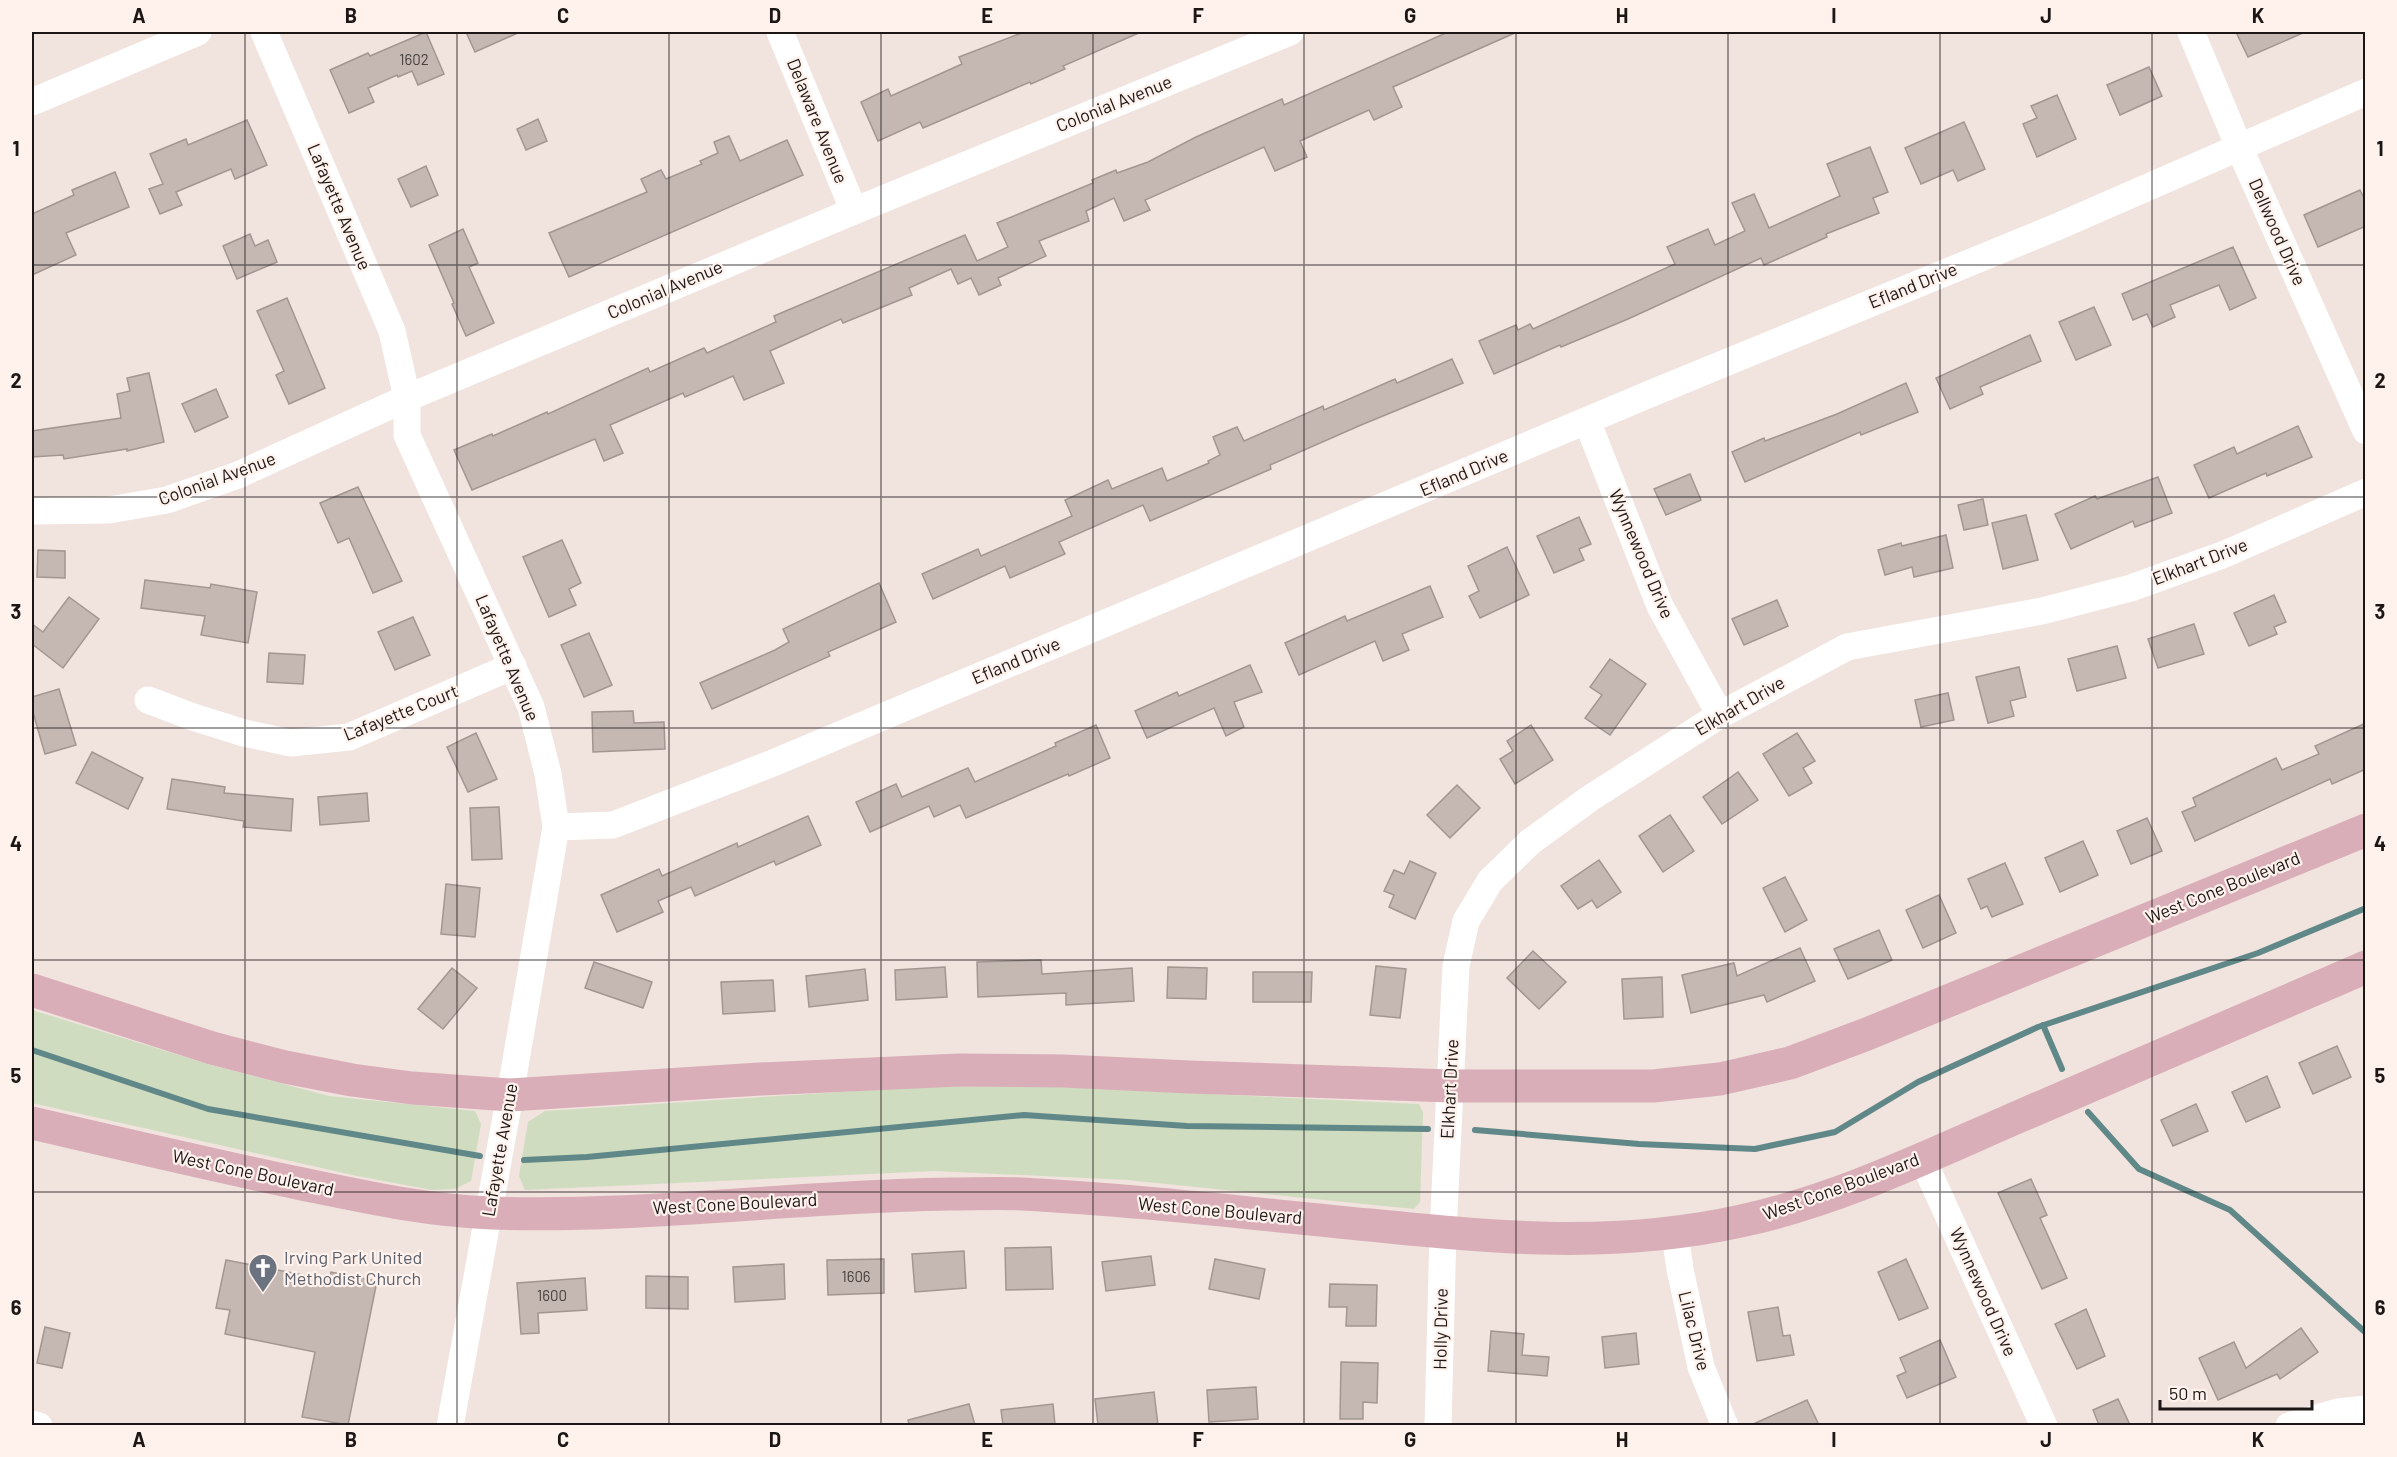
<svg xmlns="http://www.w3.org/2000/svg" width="2397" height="1457" font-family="Barlow,sans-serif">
<rect width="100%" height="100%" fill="#f1e3de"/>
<!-- green -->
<g fill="#d0dcc0">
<path d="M32,1010L211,1065L329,1096L475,1111L481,1124L471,1181L455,1189L432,1190L357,1176L32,1103Z"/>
<path d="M1038,1086L1419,1104L1423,1112L1420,1202L1414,1209L1127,1180L934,1171L525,1190L519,1176L528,1122L545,1111L919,1087Z"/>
</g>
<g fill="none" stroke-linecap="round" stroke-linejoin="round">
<!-- stream -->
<g stroke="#608888" stroke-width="6">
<path d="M2043,1025L2062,1069"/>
<path d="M32,1050L208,1109L480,1156"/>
<path d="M2088,1112L2139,1169L2230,1210L2366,1333"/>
<path d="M1475,1130L1639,1144L1755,1149L1835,1132L1918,1082L2038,1027L2258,953L2366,908"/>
<path d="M524,1160L587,1157L1024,1115L1187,1126L1428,1129"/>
</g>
</g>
<!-- building -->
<g fill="#c5b8b3" stroke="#a39691" stroke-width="1.5">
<path d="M426,32L444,74L418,85L412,71L398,77L397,75L368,88L374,102L349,113L330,70L368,53L370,56Z"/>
<path d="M466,32H520L475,52Z"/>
<path d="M1024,32H1141L1063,66L1065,69L1031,84L1030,82L923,128L920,122L878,141L861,102L888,89L891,96L962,64L959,57Z"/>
<path d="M1448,32H1517L1393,87L1402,107L1374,120L1369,110L1300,141L1307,157L1275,171L1264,147L1145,200L1150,210L1124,221L1114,198L1086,211L1089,221L1039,241L1046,256L998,278L1001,285L979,295L971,278L958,284L951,269L909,288L912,295L843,323L841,319L770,351L784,383L744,400L733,376L685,397L683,393L610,425L623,453L604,461L595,439L472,490L454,450L492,434L493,436L547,412L548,414L648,368L650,372L704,348L707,353L776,322L774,316L965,235L977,261L1008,247L997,223L1093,183L1092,180L1116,170L1117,173L1148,162L1196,137L1282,99L1284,105Z"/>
<path d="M2236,32H2305L2248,57Z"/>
<path d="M2149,67L2162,96L2120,115L2107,85Z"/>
<path d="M2057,95L2076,139L2037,157L2023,124L2037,118L2031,106Z"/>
<path d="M538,119L547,141L526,150L517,129Z"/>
<path d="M247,120L267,165L235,179L231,169L176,192L182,205L160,214L149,189L163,184L150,154L186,139L188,145Z"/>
<path d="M1964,122L1985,169L1958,181L1953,170L1921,184L1905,148Z"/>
<path d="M729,136L740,161L787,140L803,175L569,277L549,233L647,192L641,179L661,170L666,179L702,164L700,161L718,153L714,142Z"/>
<path d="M1870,147L1888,192L1873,198L1879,213L1826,234L1827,237L1764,265L1761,258L1628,319L1561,347L1560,345L1494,374L1479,341L1516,325L1518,330L1530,324L1533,329L1675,264L1667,247L1708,229L1715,245L1745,231L1732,203L1754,194L1769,228L1840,196L1827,164Z"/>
<path d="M426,166L438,195L411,207L398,179Z"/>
<path d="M115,172L129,207L66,233L76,255L32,275V214L74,195L72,190Z"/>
<path d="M2360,190L2366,202V226L2318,247L2304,215Z"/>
<path d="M463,229L478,263L469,267L494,323L466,336L452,304L454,303L429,245Z"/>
<path d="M250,234L255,246L268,240L277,262L237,279L223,246Z"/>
<path d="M2233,247L2256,298L2230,310L2219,285L2170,305L2175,317L2153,327L2147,314L2133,320L2122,294Z"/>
<path d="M287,298L325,388L289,404L276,375L284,371L257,311Z"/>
<path d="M2094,307L2111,345L2076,360L2059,322Z"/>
<path d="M2030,335L2041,361L1980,387L1983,394L1950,409L1936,378Z"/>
<path d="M1452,359L1463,383L1361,425L1270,465L1271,469L1150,521L1143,505L1059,542L1065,554L1010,578L1005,566L933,599L922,574L978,549L981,556L1072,516L1065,500L1108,480L1112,489L1162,468L1167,481L1209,463L1208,461L1220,455L1213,437L1237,427L1244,441L1323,406L1324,410L1395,379L1397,383Z"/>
<path d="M149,373L164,442L127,451V449L64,459L63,455L32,457V431L121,418L117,394L130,391L127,378Z"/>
<path d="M1906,383L1918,412L1861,435L1860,432L1745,482L1732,452L1764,438L1765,441L1837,414Z"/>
<path d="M216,389L228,417L195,432L182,404Z"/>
<path d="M2298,426L2312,457L2267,476L2266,473L2209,498L2194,465L2234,447L2237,454Z"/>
<path d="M1690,474L1701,500L1666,515L1654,489Z"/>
<path d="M2158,477L2172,513L2135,527L2133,521L2071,549L2055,514L2095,496L2097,499Z"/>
<path d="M358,487L402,581L373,593L349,538L338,543L320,503Z"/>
<path d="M1983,499L1988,525L1964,530L1958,505Z"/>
<path d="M2026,515L2038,560L2003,569L1992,523Z"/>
<path d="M1579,517L1591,544L1579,549L1584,560L1554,573L1537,536Z"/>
<path d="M1946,535L1953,568L1914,577L1912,567L1885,575L1878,550L1901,543L1902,546Z"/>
<path d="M562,540L581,583L569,589L576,605L549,617L523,557Z"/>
<path d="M1507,547L1529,595L1480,618L1469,596L1479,591L1468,566Z"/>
<path d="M38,550L65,551V578L37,577Z"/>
<path d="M145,580L210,588L211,584L257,592L248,643L201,635L205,616L141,608Z"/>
<path d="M879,583L896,622L828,652L830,656L712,709L700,683L775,650L789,642L783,629Z"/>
<path d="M1430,586L1443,617L1402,634L1409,650L1383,661L1375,641L1299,675L1285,643L1345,616L1347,621Z"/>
<path d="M2274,595L2286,622L2274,627L2277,634L2249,646L2234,613Z"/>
<path d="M69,597L99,619L63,668L32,644V624L43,632Z"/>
<path d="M1777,600L1788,626L1744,645L1732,619Z"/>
<path d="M413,617L430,655L395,670L378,632Z"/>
<path d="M2194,624L2204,654L2158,668L2148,639Z"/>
<path d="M589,633L612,685L584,697L561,645Z"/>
<path d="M2117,646L2126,678L2077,691L2068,659Z"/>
<path d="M269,653L305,655L303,684L267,682Z"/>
<path d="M1610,659L1646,684L1610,735L1585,718L1602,695L1590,687Z"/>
<path d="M1250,665L1262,692L1234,702L1244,727L1226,736L1214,708L1147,738L1135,711L1177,692L1179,696Z"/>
<path d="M2019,667L2026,697L2010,701L2014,716L1988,723L1976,677Z"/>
<path d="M59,689L76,745L45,754L32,709V697Z"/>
<path d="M1948,693L1954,720L1921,727L1915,700Z"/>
<path d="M633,711L634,723L664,722L665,749L593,752L592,712Z"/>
<path d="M2366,723V769L2332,784L2330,779L2195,841L2182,812L2196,806L2193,798L2276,758L2282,770L2319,754L2315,746Z"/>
<path d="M1096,725L1110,758L1069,776L1068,774L966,818L960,805L934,817L929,806L870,832L856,802L896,784L902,797L968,768L975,782L1056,746L1055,743Z"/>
<path d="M1531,725L1553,760L1515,784L1500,759L1513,751L1507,741Z"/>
<path d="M476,733L497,779L468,792L447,747Z"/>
<path d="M1797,733L1815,761L1803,768L1812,783L1789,796L1763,754Z"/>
<path d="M92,752L143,778L128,809L76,783Z"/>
<path d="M1738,772L1758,800L1722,824L1703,797Z"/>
<path d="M172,779L225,787L224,793L293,799L291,831L243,827L244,821L167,809Z"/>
<path d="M1457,785L1480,808L1450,838L1427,815Z"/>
<path d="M367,793L369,821L320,825L318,797Z"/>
<path d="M499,807L502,859L472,860L470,808Z"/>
<path d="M1670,815L1694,851L1663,872L1639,836Z"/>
<path d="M808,816L821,845L776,865L774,861L695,896L691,887L658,901L663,912L617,932L601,895L659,869L662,876L737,843L738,847Z"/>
<path d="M2147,818L2162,851L2131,864L2117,831Z"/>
<path d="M2083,841L2098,875L2060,892L2045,858Z"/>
<path d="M1599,860L1621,892L1597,908L1592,900L1578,909L1561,886Z"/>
<path d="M1410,861L1436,873L1415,919L1389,907L1394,895L1384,891L1394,870L1404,874Z"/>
<path d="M2005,863L2023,904L1992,917L1987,906L1981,909L1968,879Z"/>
<path d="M1785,877L1807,920L1785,932L1763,888Z"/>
<path d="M446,884L480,888L475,937L441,934Z"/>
<path d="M1939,895L1956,933L1923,948L1906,910Z"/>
<path d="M1879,930L1892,960L1848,979L1834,949Z"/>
<path d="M1800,948L1815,981L1767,1002L1764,995L1691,1013L1682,975L1734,963L1737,976Z"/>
<path d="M1533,951L1566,982L1539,1009L1507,978Z"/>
<path d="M1041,960L1042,974L1132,968L1134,1001L1066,1005V993L978,997L977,962Z"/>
<path d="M594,962L652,982L643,1008L585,988Z"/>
<path d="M1376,966L1406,969L1400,1018L1370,1015Z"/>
<path d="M945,967L947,997L896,1000L895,970Z"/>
<path d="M1168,967L1207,968L1206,999L1167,998Z"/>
<path d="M452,968L477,988L443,1029L418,1009Z"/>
<path d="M865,969L868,1000L809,1007L806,976Z"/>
<path d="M1253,972H1312L1311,1002H1253Z"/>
<path d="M1662,977L1663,1017L1624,1019L1622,979Z"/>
<path d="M773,980L775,1011L723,1014L721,982Z"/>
<path d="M2337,1046L2351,1077L2313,1094L2299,1063Z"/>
<path d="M2267,1076L2280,1107L2246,1122L2232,1092Z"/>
<path d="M2196,1104L2208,1131L2173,1146L2161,1120Z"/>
<path d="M2031,1179L2047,1215L2040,1218L2067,1278L2042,1289L1998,1193Z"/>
<path d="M1051,1247L1053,1289L1006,1290L1005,1248Z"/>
<path d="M964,1251L966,1288L915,1292L912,1254Z"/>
<path d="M1151,1256L1155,1285L1106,1291L1102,1262Z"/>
<path d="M884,1259V1293L828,1295L827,1260Z"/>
<path d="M1215,1259L1265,1269L1259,1299L1209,1289Z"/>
<path d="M1906,1259L1928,1308L1899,1320L1878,1272Z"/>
<path d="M226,1260L329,1280L331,1272L377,1281L348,1425L302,1417L315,1352L225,1334L230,1310L216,1308Z"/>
<path d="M784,1264L785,1299L735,1302L733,1267Z"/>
<path d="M646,1276L688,1277V1309L646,1308Z"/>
<path d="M585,1278L587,1310L538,1313L539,1333L521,1334L517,1283Z"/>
<path d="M1330,1284L1377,1285L1376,1326H1346L1347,1307H1329Z"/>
<path d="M1778,1307L1783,1336L1790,1335L1794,1355L1757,1361L1748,1312Z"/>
<path d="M2086,1309L2105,1356L2077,1369L2055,1324Z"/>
<path d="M45,1327L70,1333L62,1368L37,1363Z"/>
<path d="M2301,1328L2318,1352L2280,1379L2277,1374L2218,1400L2199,1358L2234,1342L2246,1368Z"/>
<path d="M1491,1331L1524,1334L1522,1355L1549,1357L1547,1376L1488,1371Z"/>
<path d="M1636,1333L1639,1364L1605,1368L1602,1337Z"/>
<path d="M1940,1340L1956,1377L1907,1398L1897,1376L1906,1372L1900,1358Z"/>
<path d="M1341,1362L1378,1363L1377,1403L1363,1402V1419H1340Z"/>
<path d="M1256,1387L1258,1419L1209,1422L1207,1390Z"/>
<path d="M1154,1392L1158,1425H1098L1095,1399Z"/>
<path d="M2118,1399L2130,1425H2099L2093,1410Z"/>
<path d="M1807,1400L1819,1425H1751Z"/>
<path d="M969,1404L975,1425H909L908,1420Z"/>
<path d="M1053,1404L1055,1425H1003L1001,1410Z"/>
</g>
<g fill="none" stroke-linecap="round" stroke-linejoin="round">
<!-- minor -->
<g stroke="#fff" stroke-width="27">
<path d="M264,32L392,331L407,398V435L531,707L548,774L556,827L510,1095L450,1426"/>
<path d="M780,32L854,211"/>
<path d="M2191,32L2239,147L2366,431"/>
<path d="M32,102L198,32"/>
<path d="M1587,421L1660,606L1720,715"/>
<path d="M32,511L109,510L167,500L238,475L407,398L854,211L1290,32"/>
<path d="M148,700L193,717L244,733L291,743L349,737L513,666"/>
<path d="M556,827L613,825L773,763L1657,391L2059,226L2366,92"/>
<path d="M1922,1158L2044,1426"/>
<path d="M1675,1234L1680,1269L1701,1367L1725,1426"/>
<path d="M32,1424L39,1426"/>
<path d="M1438,1426L1443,1232L1456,966L1466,921L1490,881L1530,842L1589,799L1720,715L1847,647L2042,611L2131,588L2225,554L2366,492"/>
<path d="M2289,1426L2338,1412L2366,1409"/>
</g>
<!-- major -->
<g stroke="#d9aeb8" stroke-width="33">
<path d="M32,990L212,1048L285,1067L352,1080L412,1088L510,1095L760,1079L959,1070L1063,1071L1189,1077L1451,1086H1653L1720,1079L1790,1063L1867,1034L2366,830"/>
<path d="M32,1123C122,1144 212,1165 302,1184C365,1197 428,1211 492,1213C645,1218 797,1196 949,1194C973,1194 998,1193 1022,1194C1138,1200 1254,1214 1370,1225C1498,1238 1614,1249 1741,1221C1835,1201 1924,1158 2011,1120C2129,1069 2247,1018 2366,967"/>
</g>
</g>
<!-- grid -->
<path fill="none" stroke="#1c1715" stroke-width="1.5" stroke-opacity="0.55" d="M245,32V1426M457,32V1426M669,32V1426M881,32V1426M1093,32V1426M1304,32V1426M1516,32V1426M1728,32V1426M1940,32V1426M2152,32V1426M32,265H2366M32,497H2366M32,728H2366M32,960H2366M32,1192H2366"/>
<!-- icons -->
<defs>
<g id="church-pin" transform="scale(1.5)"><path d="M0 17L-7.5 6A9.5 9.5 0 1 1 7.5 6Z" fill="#6b7280" stroke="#fff1eb"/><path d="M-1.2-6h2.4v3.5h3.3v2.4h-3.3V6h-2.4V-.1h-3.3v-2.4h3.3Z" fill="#fff"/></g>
</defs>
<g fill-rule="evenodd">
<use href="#church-pin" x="263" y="1268"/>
</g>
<g text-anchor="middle" stroke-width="4.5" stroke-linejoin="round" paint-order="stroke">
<!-- number labels -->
<g font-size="15" fill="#463f3c">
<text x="414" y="65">1602</text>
<text x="856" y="1282">1606</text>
<text x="552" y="1301">1600</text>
</g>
<!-- street labels -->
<g font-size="18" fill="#1c1715" stroke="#fff1eb">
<text transform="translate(1114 104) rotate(-22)" y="6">Colonial Avenue</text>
<text transform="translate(817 121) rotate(68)" y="6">Delaware Avenue</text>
<text transform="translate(339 207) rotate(67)" y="6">Lafayette Avenue</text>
<text transform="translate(2277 232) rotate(66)" y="6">Dellwood Drive</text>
<text transform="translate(1913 286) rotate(-22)" y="6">Efland Drive</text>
<text transform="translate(665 290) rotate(-23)" y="6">Colonial Avenue</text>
<text transform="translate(1464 473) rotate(-23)" y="6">Efland Drive</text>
<text transform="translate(217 479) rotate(-20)" y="6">Colonial Avenue</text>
<text transform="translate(1641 554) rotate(67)" y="6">Wynnewood Drive</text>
<text transform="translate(2200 562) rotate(-21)" y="6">Elkhart Drive</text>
<text transform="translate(507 658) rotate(67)" y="6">Lafayette Avenue</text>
<text transform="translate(1016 661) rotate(-23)" y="6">Efland Drive</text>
<text transform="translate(1740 706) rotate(-30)" y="6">Elkhart Drive</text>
<text transform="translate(401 713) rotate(-22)" y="6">Lafayette Court</text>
<text transform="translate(2223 888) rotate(-22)" y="6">West Cone Boulevard</text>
<text transform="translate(1450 1089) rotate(-87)" y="6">Elkhart Drive</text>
<text transform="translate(500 1150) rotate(-80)" y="6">Lafayette Avenue</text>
<text transform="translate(253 1173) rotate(12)" y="6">West Cone Boulevard</text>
<text transform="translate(1841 1187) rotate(-20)" y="6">West Cone Boulevard</text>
<text transform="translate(735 1204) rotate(-3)" y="6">West Cone Boulevard</text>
<text transform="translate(1220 1211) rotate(5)" y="6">West Cone Boulevard</text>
<text transform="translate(1983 1292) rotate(66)" y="6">Wynnewood Drive</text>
<text transform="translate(1441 1329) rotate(-89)" y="6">Holly Drive</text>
<text transform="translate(1694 1331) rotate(76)" y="6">Lilac Drive</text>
</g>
<!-- worship labels -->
<g font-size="18" fill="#5b616d" stroke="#fff1eb" text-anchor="start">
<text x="284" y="1264">Irving Park United<tspan x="284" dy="21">Methodist Church</tspan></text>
</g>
</g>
<!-- border -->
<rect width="2397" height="1457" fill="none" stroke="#fff1eb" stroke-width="66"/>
<!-- scale -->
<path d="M2160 1400v9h152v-9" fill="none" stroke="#1c1715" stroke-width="3"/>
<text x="2169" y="1400" font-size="18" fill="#1c1715" stroke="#fff1eb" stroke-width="4.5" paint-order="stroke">50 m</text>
<rect x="33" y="33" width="2331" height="1391" fill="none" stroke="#1c1715" stroke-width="2"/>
<g font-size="20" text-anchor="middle" font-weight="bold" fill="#1c1715">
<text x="139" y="23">A</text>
<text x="351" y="23">B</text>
<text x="563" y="23">C</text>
<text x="775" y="23">D</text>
<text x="987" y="23">E</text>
<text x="1198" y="23">F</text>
<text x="1410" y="23">G</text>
<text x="1622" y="23">H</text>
<text x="1834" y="23">I</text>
<text x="2046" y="23">J</text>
<text x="2258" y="23">K</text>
<text x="16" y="156">1</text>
<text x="2380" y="156">1</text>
<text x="16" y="388">2</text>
<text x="2380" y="388">2</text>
<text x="16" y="619">3</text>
<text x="2380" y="619">3</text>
<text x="16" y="851">4</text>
<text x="2380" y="851">4</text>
<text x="16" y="1083">5</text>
<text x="2380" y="1083">5</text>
<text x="16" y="1315">6</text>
<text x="2380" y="1315">6</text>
<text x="139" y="1447">A</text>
<text x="351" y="1447">B</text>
<text x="563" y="1447">C</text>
<text x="775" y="1447">D</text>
<text x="987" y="1447">E</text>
<text x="1198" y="1447">F</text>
<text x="1410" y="1447">G</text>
<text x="1622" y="1447">H</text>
<text x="1834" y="1447">I</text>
<text x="2046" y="1447">J</text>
<text x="2258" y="1447">K</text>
</g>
</svg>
